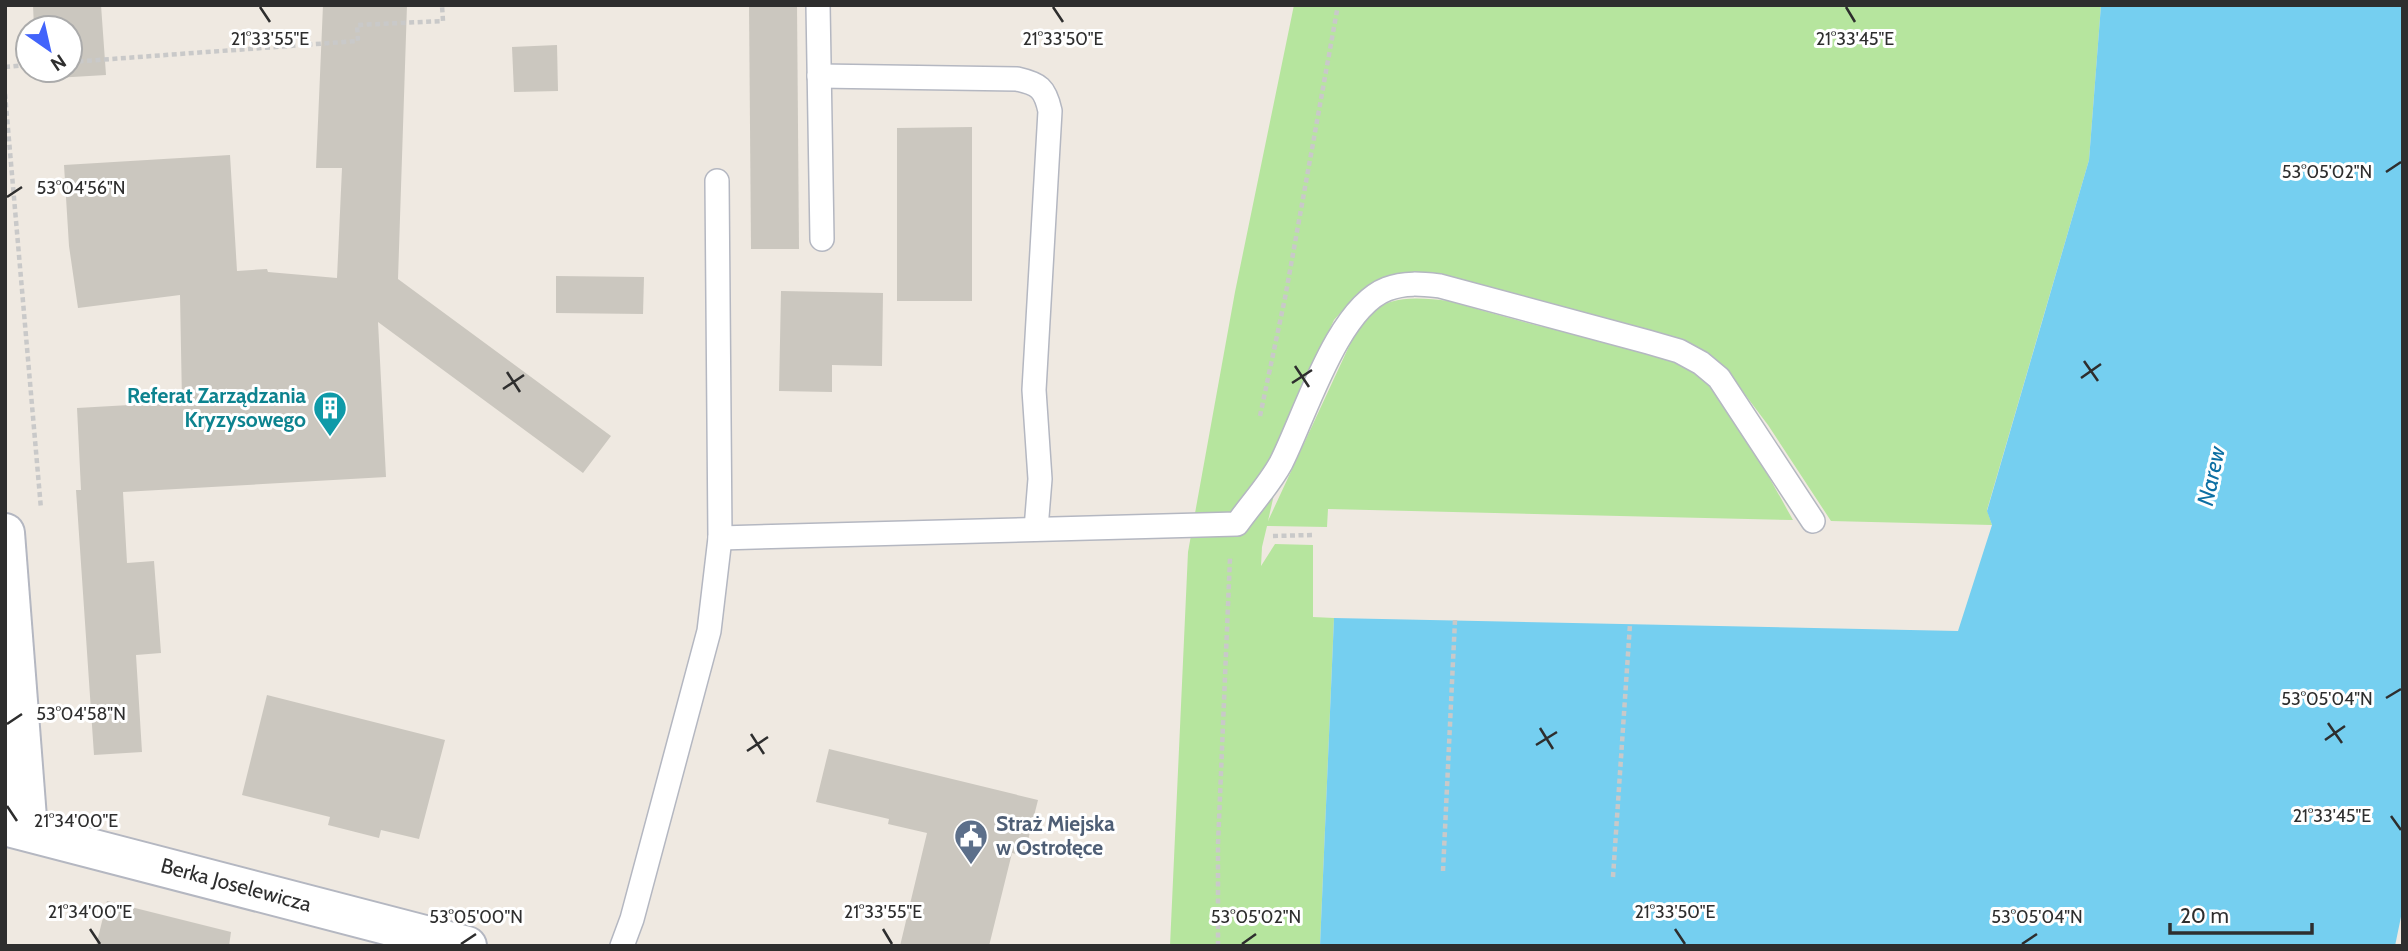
<svg xmlns="http://www.w3.org/2000/svg" width="2408" height="951" font-family="Cabin,sans-serif">
<rect width="100%" height="100%" fill="#efe9e1"/>
<!-- green -->
<path fill="#b6e59e" d="M1294,5H2101L2089,160L1987,510L1992,525L1831,521L1768,425L1725,368L1711,355L1689,343L1615,324L1393,276L1371,286L1351,301L1334,320L1294,406L1268,521L1351,342C1356,333 1362,321 1369,314C1391,294 1421,298 1449,301C1484,311 1518,321 1553,329C1596,340 1677,352 1707,384C1740,419 1769,478 1793,520L1328,509L1327,527L1267,526L1262,547L1261,566L1275,544L1313,545V617L1334,618L1320,946H1170L1188,552L1235,292Z"/>
<!-- water -->
<path fill="#75cff0" d="M2101,5H2403V907L2395,946H1320L1334,618L1958,631L1992,525L1987,511L2089,160Z"/>
<!-- building -->
<g fill="#cbc7bf">
<path d="M33,5H101L106,75L38,79L37,70H70V28H34Z"/>
<path d="M323,5H407L398,279L611,436L583,473L378,322L386,477L123,492L127,563L154,561L161,653L136,655L142,752L94,755L76,490H81L77,408L182,402L180,295L78,308L69,246L64,165L230,155L237,271L267,269L268,272L337,278L342,168H316Z"/>
<path d="M749,5H797L799,249H751Z"/>
<path d="M557,45L558,91L514,92L512,47Z"/>
<path d="M972,127V301H897V128Z"/>
<path d="M556,276L644,277L643,314L556,313Z"/>
<path d="M781,291L883,293L882,366L832,365V392L779,391Z"/>
<path d="M267,695L445,740L419,839L381,830L379,838L328,825L330,817L242,795Z"/>
<path d="M829,749L1038,800L1024,856L1012,853L989,946H900L927,833L888,824L889,819L816,802Z"/>
<path d="M107,901L231,932L229,946H96Z"/>
</g>
<g fill="none" stroke-linecap="round" stroke-linejoin="round">
<!-- service casing -->
<g stroke="#b4b7c1" stroke-width="26">
<g id="service">
<path d="M818,5L822,239"/>
<path d="M819,76L1017,79C1039,84 1045,88 1050,111L1034,390L1040,479L1036,529"/>
<path d="M720,538L1237,524C1251,504 1269,485 1281,463C1305,416 1337,308 1387,289C1405,282 1422,284 1440,286L1648,342L1679,351L1701,363L1719,378L1813,521"/>
<path d="M622,946L632,919L709,631L720,538L717,181"/>
</g>
</g>
<!-- minor casing -->
<g stroke="#b4b7c1" stroke-width="42">
<path id="minor" d="M5,533L28,831"/>
</g>
<!-- tertiary casing -->
<g stroke="#b4b7c1" stroke-width="42">
<path id="tertiary" d="M5,826L467,946"/>
</g>
<!-- path -->
<g stroke="#c9c9c9" stroke-width="4.5" stroke-dasharray="5 3.5" stroke-linecap="butt">
<path d="M70,62L358,41L357,25L443,21L442,5"/>
<path d="M5,67L28,65"/>
<path d="M5,94L41,509"/>
<path d="M1260,416L1285,298L1338,5"/>
<path d="M1273,536L1313,535"/>
<path d="M1443,871L1455,620"/>
<path d="M1613,877L1630,624"/>
<path d="M1218,946V844L1230,558"/>
</g>
<!-- service -->
<use href="#service" stroke="#fff" stroke-width="23"/>
<!-- minor -->
<use href="#minor" stroke="#fff" stroke-width="38"/>
<!-- tertiary -->
<use href="#tertiary" stroke="#fff" stroke-width="38"/>
</g>
<!-- ticks -->
<path fill="none" stroke="#2e2e2e" stroke-width="2.5" d="M260,7L270,22M1053,7L1063,22M1846,7L1855,22M2386,172L2401,162M7,197L22,187M2084,361L2098,381M1295,366L1309,387M507,372L520,392M2081,378L2101,364M1292,383L1312,370M503,389L524,375M2386,698L2401,689M2328,723L2342,743M7,724L22,714M1540,728L1553,749M751,734L764,754M2325,740L2345,726M1536,745L1557,732M747,751L768,737M7,806L17,821M2391,816L2401,830M90,929L100,944M883,929L892,944M1675,929L1685,944M461,944L476,934M1242,944L1256,934M2022,944L2037,934"/>
<!-- icons -->
<defs>
<g id="building-pin" transform="scale(1.75)"><path d="M0 17L-7.5 6A9.5 9.5 0 1 1 7.5 6Z" fill="#0f9aa8" stroke="#fff"/><path d="M-4-6H4V6H1V3H-1V6H-4ZM-2.5-4.3h1.7v1.8h-1.7ZM.8-4.3h1.7v1.8H.8ZM-2.5-1h1.7V.8h-1.7ZM.8-1h1.7V.8H.8Z" fill="#fff"/></g>
<g id="civic-pin" transform="scale(1.75)"><path d="M0 17L-7.5 6A9.5 9.5 0 1 1 7.5 6Z" fill="#5c6f8a" stroke="#fff"/><path d="M-.6-6.5H3V-4.5H.6V-3L4-1V1h2V6H-6V1h2V-1L-.6-3ZM-1.2 2.5V6h2.4V2.5Z" fill="#fff"/></g>
</defs>
<g fill-rule="evenodd">
<use href="#building-pin" x="330" y="408"/>
<use href="#civic-pin" x="971" y="836"/>
</g>
<g text-anchor="middle" stroke-width="6" stroke-linejoin="round" paint-order="stroke">
<!-- culture labels -->
<g font-size="21" font-weight="bold" fill="#0d838f" stroke="#fff" text-anchor="end">
<text x="306" y="403">Referat Zarządzania<tspan x="306" dy="24">Kryzysowego</tspan></text>
</g>
<!-- service labels -->
<g font-size="21" font-weight="bold" fill="#4e5e75" stroke="#fff" text-anchor="start">
<text x="996" y="831">Straż Miejska<tspan x="996" dy="24">w Ostrołęce</tspan></text>
</g>
<!-- street labels -->
<g font-size="21" fill="#2e2e2e" stroke="#fff">
<text transform="translate(236 885) rotate(15)" y="7">Berka Joselewicza</text>
</g>
<!-- water labels -->
<g font-size="23" font-style="italic" fill="#0d6fa3" stroke="#fff">
<text transform="translate(2211 476) rotate(-78)" y="8">Narew</text>
</g>
</g>
<g font-size="18" text-anchor="middle" fill="#2e2e2e" stroke="#fff" stroke-width="6" stroke-linejoin="round" paint-order="stroke">
<text x="270" y="45">21°33'55"E</text>
<text x="1855" y="45">21°33'45"E</text>
<text x="1063" y="45">21°33'50"E</text>
<text x="2327" y="178">53°05'02"N</text>
<text x="81" y="194">53°04'56"N</text>
<text x="2327" y="705">53°05'04"N</text>
<text x="81" y="720">53°04'58"N</text>
<text x="2332" y="822">21°33'45"E</text>
<text x="76" y="827">21°34'00"E</text>
<text x="90" y="918">21°34'00"E</text>
<text x="883" y="918">21°33'55"E</text>
<text x="1675" y="918">21°33'50"E</text>
<text x="476" y="923">53°05'00"N</text>
<text x="1256" y="923">53°05'02"N</text>
<text x="2037" y="923">53°05'04"N</text>
</g>
<!-- border -->
<rect width="2408" height="951" fill="none" stroke="#2e2e2e" stroke-width="14"/>
<!-- north arrow -->
<g transform="translate(49 49) rotate(146)"><circle r="33" fill="#ffffff" stroke="#ababab" stroke-width="2"/>
<path d="M0-5L12 26L0 18L-12 26Z" fill="#4264fb"/>
<text y="-10" font-size="19" font-weight="bold" text-anchor="middle" fill="#2e2e2e">N</text>
</g>
<!-- scale -->
<path d="M2170 923v10h142v-10" fill="none" stroke="#2e2e2e" stroke-width="3.5"/>
<text x="2180" y="923" font-size="21" fill="#2e2e2e" stroke="#ffffff" stroke-width="5" paint-order="stroke">20 m</text>
</svg>
